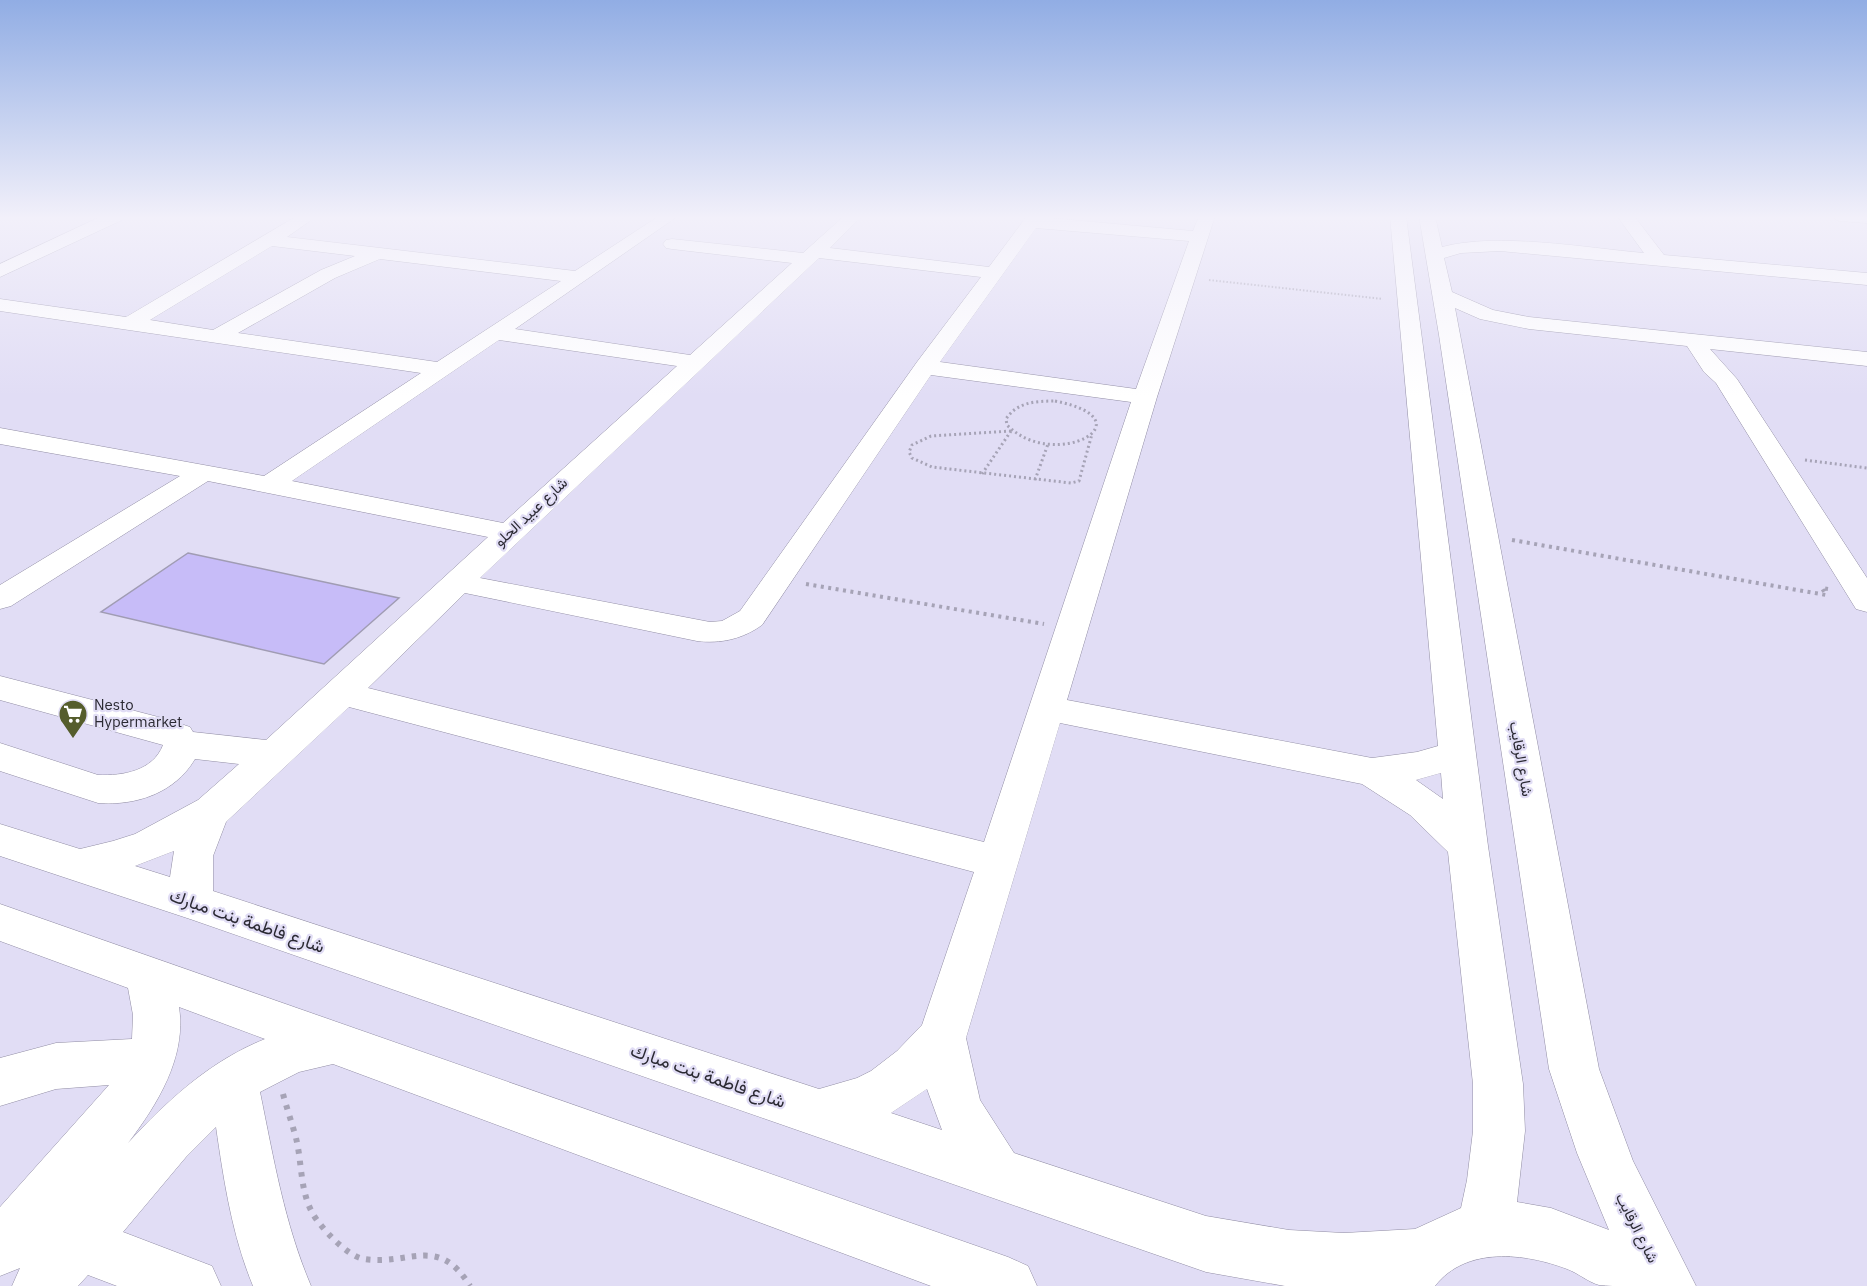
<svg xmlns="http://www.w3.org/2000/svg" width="1867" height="1286" font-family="'IBM Plex Sans',Vazirmatn,sans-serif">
<rect width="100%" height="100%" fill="#e1ddf5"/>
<!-- building -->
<path fill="#c7bcf8" stroke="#a09cb3" stroke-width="1.5" d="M188,553L399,598L324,664L101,612Z"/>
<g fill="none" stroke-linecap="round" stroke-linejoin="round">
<!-- minor casing -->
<g stroke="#918da4" stroke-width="1">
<g id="minor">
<path d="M102,216H124L122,220L0,277V264Z"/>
<path d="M297,216H317L287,237L575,271L659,216H678L515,329L690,355L792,263L672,249L666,248L663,244L666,240L672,239L803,253L844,216H862L830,248L989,267L1027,216L1193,231L1199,216H1215L1157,397L1067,700L1372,758L1417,752L1438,746L1390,216H1406L1488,846L1523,1084L1525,1131L1517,1202L1551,1208L1609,1230L1577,1153L1549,1069L1439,335L1419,216H1435L1442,247C1498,232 1585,248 1644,253L1617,216H1634L1664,255L1867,273V285L1500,251L1461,253L1444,258L1452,292L1493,310L1529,317L1867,352V366L1710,349L1737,379L1867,578V612L1856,609L1716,383L1704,372L1687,346L1529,329L1480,319L1455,308L1599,1069L1633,1161L1696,1286C1673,1286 1650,1286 1627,1286C1619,1286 1607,1286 1599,1285C1588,1282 1578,1273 1567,1269C1525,1253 1466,1246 1435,1286H1285L1206,1272L193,920L0,856V824L80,849L113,841L135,834L198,800L239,764L195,759C175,793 136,806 98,803L0,771V743L98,775C123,776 153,771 163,745L0,700V676L166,719L190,727L193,732L266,740L488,537L208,481L11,606L0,609V585L180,476L0,444V428L264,476L421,373L0,311V299L126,317ZM1036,228L1189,241L1136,389L940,362ZM272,246L355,256L321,270L213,330L150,320ZM819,258L981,277L917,362L740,611L722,621L710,622L480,578ZM380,259L561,281L437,362L238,333L335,278ZM499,340L677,366L503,523L292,481ZM931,375L1131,402L984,842L368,688L465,593L697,641C720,644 743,639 762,625ZM349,707L974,872L922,1025L897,1051L871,1071L857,1078L819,1089L213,891V856L226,822ZM1060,723L1362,784L1410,815L1448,852L1473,1084V1131L1467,1180L1461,1208L1415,1229L1344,1233L1289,1230L1206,1216L1014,1153L980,1100L966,1038ZM1441,773L1443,799L1416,780ZM174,851L170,877L135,866ZM927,1089L942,1130L891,1113Z"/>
<path d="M1831,216H1867V223L1839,221Z"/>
<path d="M0,904L1008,1257L1028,1266L1037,1286H931L333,1064L299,1072L260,1092C274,1160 284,1222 311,1286H253C232,1235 224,1182 216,1127L186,1157L123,1232L212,1266L221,1286H117L88,1275L78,1286H12L20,1268L0,1276V1207L109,1085L56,1089L0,1106V1058L56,1043L132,1039L133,1015L128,988L0,941ZM179,1007L265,1039C210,1061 168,1100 128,1143C157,1105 187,1057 179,1007Z"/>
</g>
</g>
<!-- path-far3 -->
<path stroke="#a6a3b6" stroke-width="2" stroke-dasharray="1.5 2" stroke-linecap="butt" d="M1209,280L1383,299"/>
<!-- path-far2 -->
<g stroke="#a6a3b6" stroke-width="3" stroke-dasharray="2 3" stroke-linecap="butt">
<path d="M1055,401C1152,420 1054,473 1007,425L1006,419C1017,402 1036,401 1055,401Z"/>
<path d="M1011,431L931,436L912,445L909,452L912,458L932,467L1071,483L1079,481L1092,434"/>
<path d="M1805,460L1867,468"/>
<path d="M982,474L1011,431"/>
<path d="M1035,480L1048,444"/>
</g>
<!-- path-far1 -->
<g stroke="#a6a3b6" stroke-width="4" stroke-dasharray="3 4.5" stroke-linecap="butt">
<path d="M1512,540L1826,595L1822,588L1828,589"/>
<path d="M806,584L1044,624"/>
</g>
<!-- path -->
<path stroke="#a6a3b6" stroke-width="6" stroke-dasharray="4.5 7" stroke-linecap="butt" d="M283,1094C287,1109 292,1123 296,1138C302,1162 300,1192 313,1214C321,1228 348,1257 364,1259C410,1266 438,1234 470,1286"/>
<!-- minor -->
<use href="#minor" fill="#fff" fill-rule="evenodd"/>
</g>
<!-- sky -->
<linearGradient id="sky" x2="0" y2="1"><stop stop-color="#91ade4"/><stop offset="0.55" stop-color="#f2f0fa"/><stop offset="1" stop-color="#f2f0fa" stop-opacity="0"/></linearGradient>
<rect width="1867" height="396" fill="url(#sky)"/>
<!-- icons -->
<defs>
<g id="supermarket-pin" transform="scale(1.5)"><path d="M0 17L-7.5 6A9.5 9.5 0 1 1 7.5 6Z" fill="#555d2c" stroke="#e1ddf5"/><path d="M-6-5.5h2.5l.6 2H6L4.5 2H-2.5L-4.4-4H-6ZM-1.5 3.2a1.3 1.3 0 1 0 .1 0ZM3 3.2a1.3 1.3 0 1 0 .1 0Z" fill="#fff"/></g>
</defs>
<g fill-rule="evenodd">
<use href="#supermarket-pin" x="73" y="714"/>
</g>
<g text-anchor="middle" stroke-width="4.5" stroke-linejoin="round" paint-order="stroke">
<!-- street labels -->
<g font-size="15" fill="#2b2a33" stroke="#e1ddf5">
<text transform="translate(531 512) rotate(-43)" y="5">شارع عبيد الحلو</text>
<text transform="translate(1521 759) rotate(80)" y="5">شارع الرقايب</text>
<text transform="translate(1637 1228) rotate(63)" y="5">شارع الرقايب</text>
</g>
<!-- poi labels -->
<g font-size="15" fill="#2b2a33" stroke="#e1ddf5" text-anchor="start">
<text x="94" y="710">Nesto<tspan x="94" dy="17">Hypermarket</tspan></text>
</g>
<!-- near-street labels -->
<g font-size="18" fill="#2b2a33" stroke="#e1ddf5">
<text transform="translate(247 921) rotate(19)" y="6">شارع فاطمة بنت مبارك</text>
<text transform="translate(708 1076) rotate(19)" y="6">شارع فاطمة بنت مبارك</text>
</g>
</g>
</svg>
